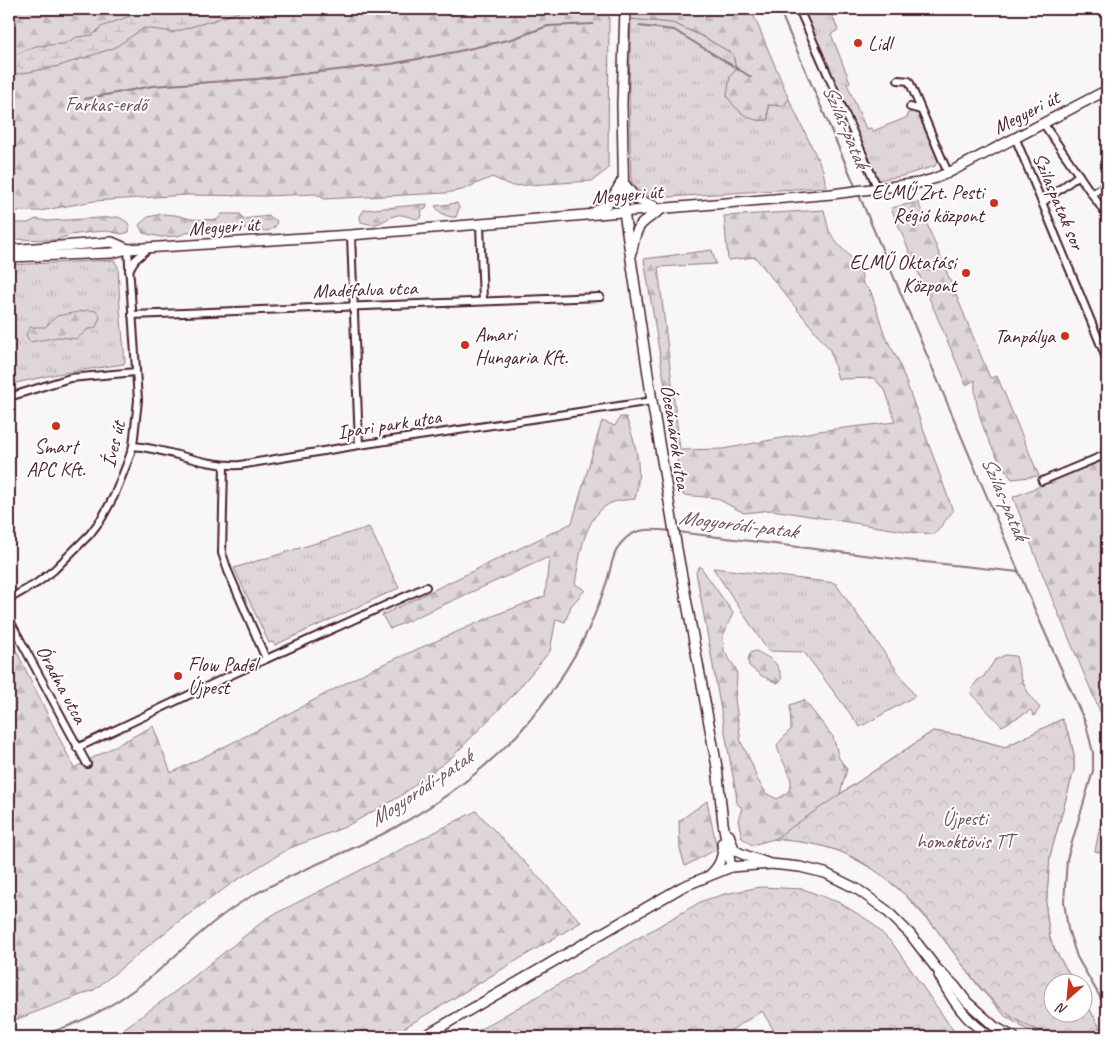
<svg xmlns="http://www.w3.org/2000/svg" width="1116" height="1046" font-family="Caveat,sans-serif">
<defs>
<pattern id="grass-tufts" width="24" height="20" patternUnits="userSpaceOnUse" patternTransform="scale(1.25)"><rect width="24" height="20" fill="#ded6d9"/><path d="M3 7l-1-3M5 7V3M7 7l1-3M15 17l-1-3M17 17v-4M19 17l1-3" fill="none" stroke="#c0b7ba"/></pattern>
<pattern id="forest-firs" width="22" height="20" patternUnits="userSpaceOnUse" patternTransform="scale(1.25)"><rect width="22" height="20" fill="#ded6d9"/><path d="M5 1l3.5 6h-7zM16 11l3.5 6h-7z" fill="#c0b7ba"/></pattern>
<pattern id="wetland-marsh" width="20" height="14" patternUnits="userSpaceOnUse" patternTransform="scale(1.25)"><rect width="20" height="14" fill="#ded6d9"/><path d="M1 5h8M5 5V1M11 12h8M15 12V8" fill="none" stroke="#c0b7ba"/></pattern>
<pattern id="park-crowns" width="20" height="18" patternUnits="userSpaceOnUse" patternTransform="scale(1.25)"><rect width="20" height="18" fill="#ded6d9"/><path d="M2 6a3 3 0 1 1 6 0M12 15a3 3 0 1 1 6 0" fill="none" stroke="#c0b7ba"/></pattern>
</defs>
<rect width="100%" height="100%" fill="#f8f6f7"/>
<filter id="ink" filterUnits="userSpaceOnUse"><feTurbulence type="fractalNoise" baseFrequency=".02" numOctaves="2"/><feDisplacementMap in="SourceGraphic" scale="10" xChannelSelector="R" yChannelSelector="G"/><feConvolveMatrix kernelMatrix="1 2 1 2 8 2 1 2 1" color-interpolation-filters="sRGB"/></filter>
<g filter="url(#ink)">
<!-- grass -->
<g fill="url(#grass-tufts)" stroke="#947a82">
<path d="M803,9H842L831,13L838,30L831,34L850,82L847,84L866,129L871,128L873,131L908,117L907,114L912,112L918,114L938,160L935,166L902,176L877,180Z"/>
<path d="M631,19L673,23L702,36L733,54L736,70L727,96C737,111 749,123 768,119V105L783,106L789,99L823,170L826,187L652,198L641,193L631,182L629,88Z"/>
<path d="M114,260L118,267L120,309L125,361L124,364L57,374L16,383L9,370V265Z"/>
<path d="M369,527L399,588L275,645L273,642L269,643L234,568Z"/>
<path d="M713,568L835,583L915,696L860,727L804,652L768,651Z"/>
</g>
<!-- forest -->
<g fill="url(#forest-firs)" stroke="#947a82">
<path d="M9,9H609L608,169L592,181L512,186L492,177L462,190L445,193L324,199L316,194L265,196L186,195L94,201L40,211H9Z"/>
<path d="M632,9H751L789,99L783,106L768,105V120C749,123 737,111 727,96L730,76L736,70L733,54L702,36L673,23L631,19Z"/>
<path d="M918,202L990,378L997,376L1039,476L1012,479C992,454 973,412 975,380L966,385L891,208Z"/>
<path d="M457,203L459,208L456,217C448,218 439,213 435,206Z"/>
<path d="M427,204L426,209L421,210L422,216L418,219C411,218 403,214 397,215C380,220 382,228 361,222L360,216L364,210Z"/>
<path d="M824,210L829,231L836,242L860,267L863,284L871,292L885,336L898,360L953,511L935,534L917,533L772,510L744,513L716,498L683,495L644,259L712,250L716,264L658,267L680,450L723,449L819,431L895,422L886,392L874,378L838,379L830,350L755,257L728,260L724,216Z"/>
<path d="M162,214L175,215L191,219L217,220L222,214H240L243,219L269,216L277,221L275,227L268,231L247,229L217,232L202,227L178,236L161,237L143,233L139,225L148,217Z"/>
<path d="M118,217C126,221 131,222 129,232L122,234L107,231L92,232L70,235L56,240L9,239V223H28L36,219L48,221Z"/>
<path d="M89,310L96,311L100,317L96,327L87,330L77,339L58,337L30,342L26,335L30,327H45L57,316Z"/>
<path d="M620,417H626C636,446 643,467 635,499C627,500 616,500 609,504C583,519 580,556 575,584L585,590L571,606L565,622L556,619L550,651L514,694L452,757L399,797L345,827L290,848L235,881L178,922L94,990L15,1020L9,1021V636L74,768L153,726L171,773L260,729L370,670L493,616L545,596L549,557L390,629L382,615L572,523L602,421L615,426Z"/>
<path d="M1107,459V733L1102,716L1053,601L1013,497Z"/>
<path d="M700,566L733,613L723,636L724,651L736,669L737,677L735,699L741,742L752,764L757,779L767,794L777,799C807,786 780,765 777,745L791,729L790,705L804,700L833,737L839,758L847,769L840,794L933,731L965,736L1005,747L1062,719L1070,737L1074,755V770L1050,856L1046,909L1050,939L1056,952L1075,983L1054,984V1014H1084V999L1099,1026L1100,1035L1087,1037H1047L1024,1028L1005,1016L979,987L936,929L904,894L878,872L842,852L813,843L774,839L752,845L742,838L738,820L742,808L737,804L736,793L696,572Z"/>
<path d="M756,651C773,660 778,661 782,680L777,683L762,676L749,666L748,660L750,653Z"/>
<path d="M1005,655L1016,656C1021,680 1024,690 1040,708L1034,716L1031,710L1002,726L971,694L972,688L977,681L984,676L995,660Z"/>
<path d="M1107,792V842L1104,854L1095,851Z"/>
<path d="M707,801L717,849L685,866L680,849L679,821Z"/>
<path d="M476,811L581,922L389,1037H104L122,1030L176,991L267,918Z"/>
</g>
<!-- wetland -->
<path fill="url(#wetland-marsh)" stroke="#947a82" d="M165,9H245L231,15L174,32L144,28L114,48L59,66L19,74L9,73V57L36,46L64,44L77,37L93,35L101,27L138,13L155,14Z"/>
<!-- park -->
<g fill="url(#park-crowns)" stroke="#947a82">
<path d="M1062,719L1070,737L1074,755V770L1050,856L1046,909L1050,939L1056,952L1075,983L1054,984V1014H1084V999L1099,1026L1100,1035C1010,1046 983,990 937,930C921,909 900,888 877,872C842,847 816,843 774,839L933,731L965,736L1005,747Z"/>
<path d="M760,887L803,889L840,903L871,922L893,944L953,1030L963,1037H778L762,1011L720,1037H467L702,901L725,894Z"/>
</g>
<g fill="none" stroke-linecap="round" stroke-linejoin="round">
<!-- stream -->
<g stroke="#8f747b" stroke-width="2">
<path d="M779,9L856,188"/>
<path d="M639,26L674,30L751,77"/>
<path d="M85,99L152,86L257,79L391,64L455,52L512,39L548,26L593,24"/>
<path d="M859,195L1038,617L1086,724L1093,753V771L1067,859L1064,902L1068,929L1077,957L1107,1009"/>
<path d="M678,532L896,559L1019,572"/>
<path d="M34,1037C80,1026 121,1002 157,972C187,946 215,917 250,897C296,870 349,853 396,827C441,802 483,771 518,734C546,702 571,666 589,628C595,614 601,599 606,584C611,570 612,552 623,541C636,527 653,529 671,531"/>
</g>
<!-- street casing -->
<g stroke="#4a1f2b" stroke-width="10">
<g id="street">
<path d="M799,9L878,189"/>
<path d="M898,80L909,81L948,173"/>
<path d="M910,107L921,110"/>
<path d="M1043,123L1107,216"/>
<path d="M1015,137L1107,360"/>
<path d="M1092,194L1107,184"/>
<path d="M1043,202L1079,175"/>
<path d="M480,225L483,301"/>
<path d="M351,235L359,445"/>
<path d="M129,270L135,260L149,248"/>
<path d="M132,315L600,297"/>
<path d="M9,397L70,378L136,372"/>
<path d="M133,446C170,449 203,467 240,465L359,445L652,401"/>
<path d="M224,466L222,553L228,571L266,659"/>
<path d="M1042,481L1107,454"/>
<path d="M9,599L37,583L54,570L90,534L102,518L114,496L128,461L133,446L138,400L128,249"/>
<path d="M9,619L87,764"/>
<path d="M77,748L231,675L426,587"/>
</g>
</g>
<!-- secondary casing -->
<g stroke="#4a1f2b" stroke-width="12">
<g id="secondary">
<path d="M625,9L622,103L624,212L652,401L677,549L717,767L723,823L731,867"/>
<path d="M622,181L636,199L654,206"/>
<path d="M593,213L610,202L622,181"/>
<path d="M9,250L112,242L128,249"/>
<path d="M632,250C637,223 640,224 662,209"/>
<path d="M9,257L112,253L128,249L351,235L832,194L919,183L933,179L948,173L1107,90"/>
<path d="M729,835C731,839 732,846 735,850C740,855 762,860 770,864"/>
<path d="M711,874C720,865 724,856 722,843"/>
<path d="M939,975C951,999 968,1024 992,1037"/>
<path d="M423,1037L682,887L731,867L771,864L800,867L825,873L857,889L886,910L910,934L936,968L954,985L967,1002L995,1027L1014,1037"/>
</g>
</g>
<!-- street -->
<use href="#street" stroke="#fff" stroke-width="6"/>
<!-- secondary -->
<use href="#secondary" stroke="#fff" stroke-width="9"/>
</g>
</g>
<!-- markers -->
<g fill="#c8321e" stroke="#fff" stroke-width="2">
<circle cx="858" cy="43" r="5"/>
<circle cx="994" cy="203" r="5"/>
<circle cx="966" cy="273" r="5"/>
<circle cx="1065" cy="336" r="5"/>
<circle cx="465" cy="345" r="5"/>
<circle cx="56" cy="426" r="5"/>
<circle cx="178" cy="676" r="5"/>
</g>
<g text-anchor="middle" stroke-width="4" stroke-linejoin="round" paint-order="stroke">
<!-- poi labels -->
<g font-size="20" fill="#4a1f2b" stroke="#fff" text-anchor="start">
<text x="868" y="50">Lidl</text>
<text x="984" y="199" text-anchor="end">ELMŰ Zrt. Pesti<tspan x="984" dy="23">Régió központ</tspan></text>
<text x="956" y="269" text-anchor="end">ELMŰ Oktatási<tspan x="956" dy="23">Központ</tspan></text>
<text x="475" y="341">Amari<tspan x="475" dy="23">Hungaria Kft.</tspan></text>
<text x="1055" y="343" text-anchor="end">Tanpálya</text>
<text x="56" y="453" text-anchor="middle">Smart<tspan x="56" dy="23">APC Kft.</tspan></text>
<text x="188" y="671">Flow Padel<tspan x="188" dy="23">Újpest</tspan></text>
</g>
<!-- park labels -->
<g font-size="20" fill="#6f4d56" stroke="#fff">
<text x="106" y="111">Farkas-erdő</text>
<text x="965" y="825">Újpesti<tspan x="965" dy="23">homoktövis TT</tspan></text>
</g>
<!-- street labels -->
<g font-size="20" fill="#4a1f2b" stroke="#fff">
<text transform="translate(1026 112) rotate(-27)" y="7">Megyeri út</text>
<text transform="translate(627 194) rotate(-5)" y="7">Megyeri út</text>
<text transform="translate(1059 201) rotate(67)" y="7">Szilaspatak sor</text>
<text transform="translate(224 226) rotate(-4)" y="7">Megyeri út</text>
<text transform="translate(365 289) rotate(-2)" y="7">Madéfalva utca</text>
<text transform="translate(389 424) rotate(-9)" y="7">Ipari park utca</text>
<text transform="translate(676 437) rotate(81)" y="7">Óceánárok utca</text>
<text transform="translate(113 444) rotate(-76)" y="7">Íves út</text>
<text transform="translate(62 684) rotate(62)" y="7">Óradna utca</text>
</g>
<!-- water labels -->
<g font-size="21" font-style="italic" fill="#72515a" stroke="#fff">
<text transform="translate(846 126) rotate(67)" y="7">Szilas-patak</text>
<text transform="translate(1005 498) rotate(67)" y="7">Szilas-patak</text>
<text transform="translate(738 524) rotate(7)" y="7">Mogyoródi-patak</text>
<text transform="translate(421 788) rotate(-34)" y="7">Mogyoródi-patak</text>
</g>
</g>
<!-- margin -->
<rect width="1116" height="1046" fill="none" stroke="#fff" stroke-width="30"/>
<rect x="15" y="15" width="1086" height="1016" fill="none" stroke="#4a1f2b" stroke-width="2" filter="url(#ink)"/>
<!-- north arrow -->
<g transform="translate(1068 998) rotate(207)"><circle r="24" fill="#ffffff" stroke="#b7a5aa"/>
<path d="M0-4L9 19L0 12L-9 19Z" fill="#c8321e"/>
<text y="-8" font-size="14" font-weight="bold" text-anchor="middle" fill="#4a1f2b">N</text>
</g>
</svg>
